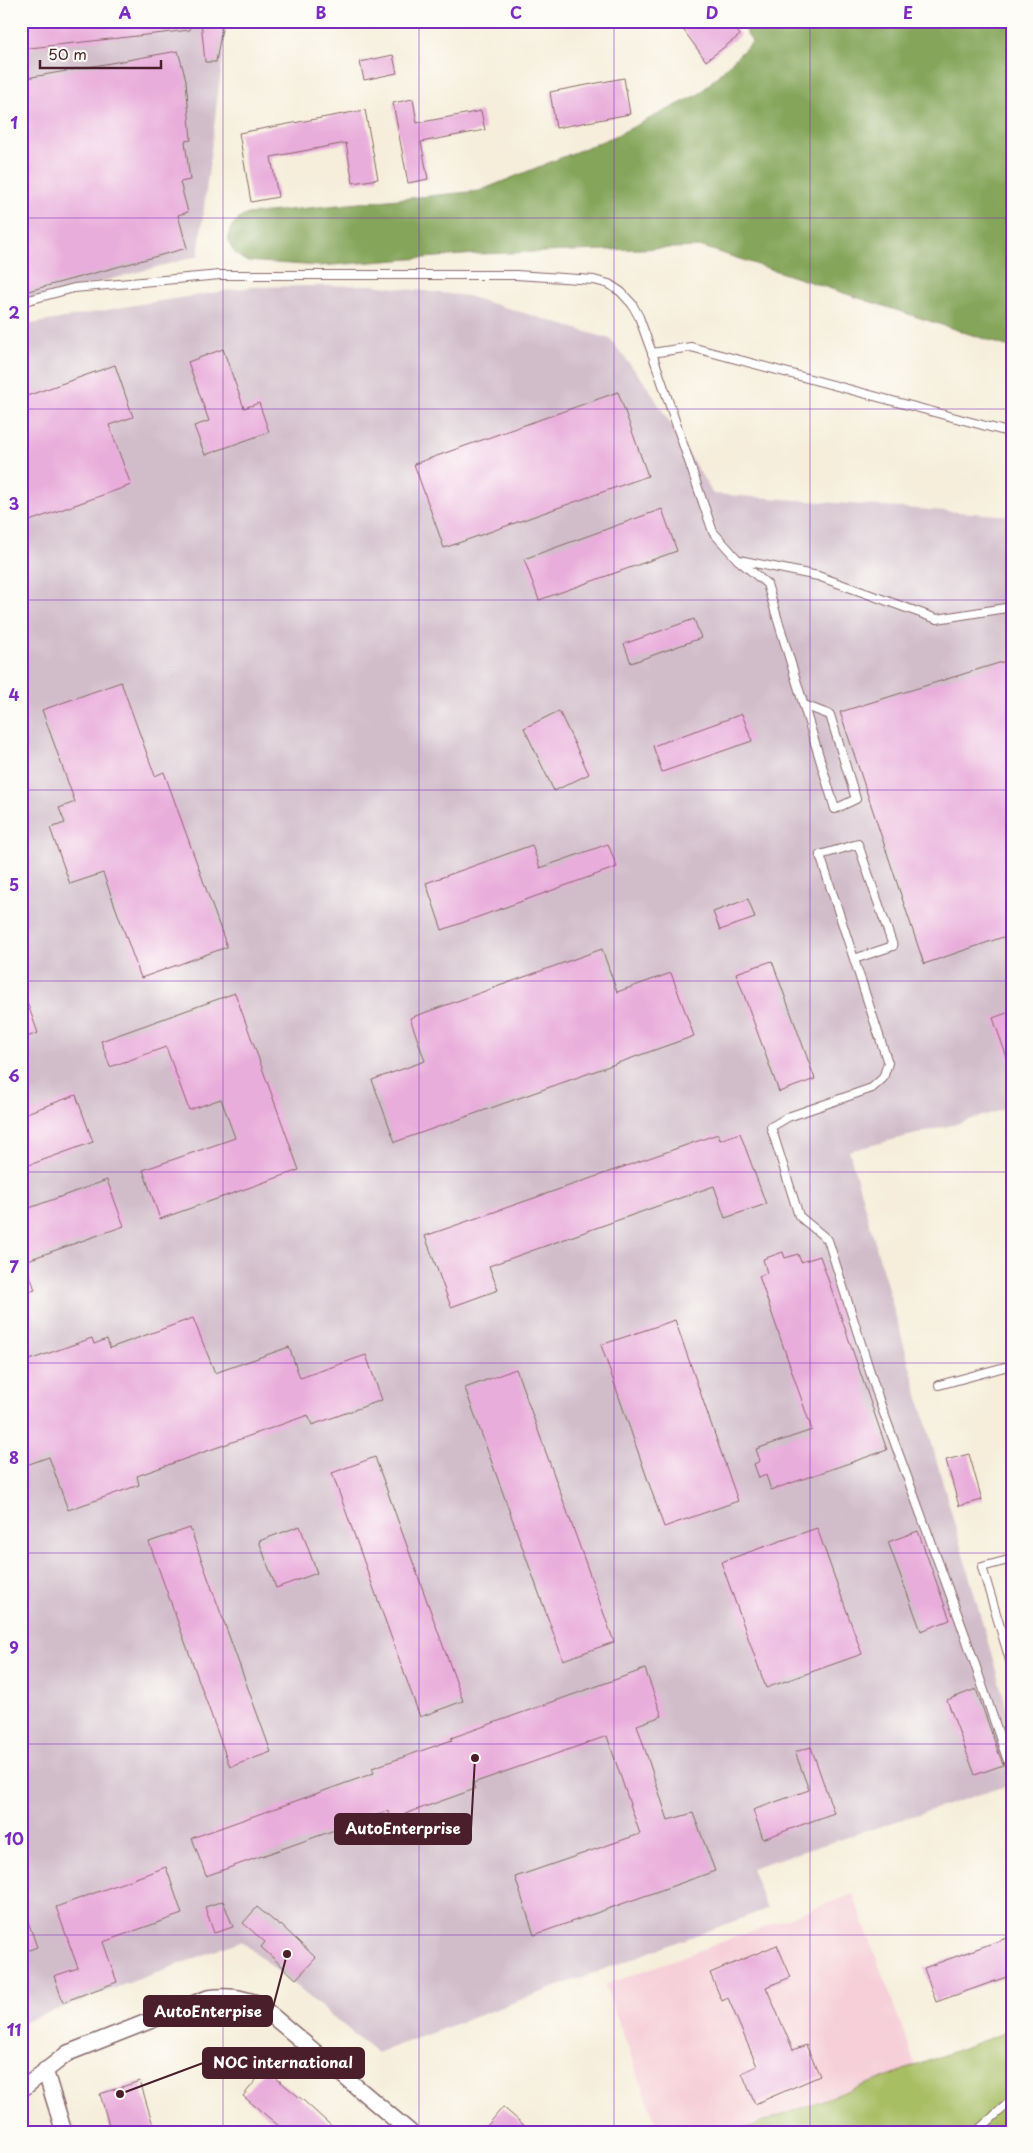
<svg xmlns="http://www.w3.org/2000/svg" width="1033" height="2153" font-family="'Playpen Sans',sans-serif">
<rect width="100%" height="100%" fill="#fdfcf7"/>
<filter id="ink" filterUnits="userSpaceOnUse"><feTurbulence type="fractalNoise" baseFrequency=".02" numOctaves="2"/><feDisplacementMap in="SourceGraphic" scale="10" xChannelSelector="R" yChannelSelector="G"/><feConvolveMatrix kernelMatrix="1 2 1 2 8 2 1 2 1" color-interpolation-filters="sRGB"/></filter>
<filter id="wash" filterUnits="userSpaceOnUse"><feTurbulence type="fractalNoise" baseFrequency=".0096" numOctaves="4" result="noise"/><feDisplacementMap in="SourceGraphic" scale="20" xChannelSelector="R" yChannelSelector="G"/><feGaussianBlur stdDeviation="1.12" result="paint"/><feColorMatrix in="noise" values="0 0 0 0 0 0 0 0 0 0 0 0 0 0 0 0 0 1.4 0 .05"/><feComposite in="paint" operator="in"/></filter>
<g filter="url(#wash)">
<rect width="100%" height="100%" fill="#f6eedb"/>
<!-- built -->
<path fill="#f6cfd8" d="M853,1894L916,2066L738,2132H659L605,1985Z"/>
<!-- industrial -->
<g fill="#d1bdca">
<path d="M21,21H227L198,256L21,303Z"/>
<path d="M372,285L467,296L610,339L648,387L713,494L1012,516V1107L956,1124L849,1151L1012,1727V1784L751,1868L767,1909L377,2053L241,1941L21,2023V326L134,305L251,287Z"/>
</g>
<!-- green -->
<path fill="#a7be64" stroke="#786e48" d="M1012,2030V2132H738L739,2131Z"/>
<!-- forest -->
<path fill="#85a55a" stroke="#686242" d="M739,21H1012V348L703,247L476,254L319,266L246,261C222,249 223,224 248,214L479,191L615,136L699,94L752,42Z"/>
<g id="blocks">
<!-- building -->
<g fill="#e9addb">
<path d="M21,21H189L190,30L21,49Z"/>
<path d="M201,21H221L222,28L216,62H205Z"/>
<path d="M677,21H730L740,35L706,61Z"/>
<path d="M178,51L186,80L191,140L185,141L190,180L180,182L188,212L178,215L187,248L21,293V79Z"/>
<path d="M393,55L397,73L364,80L360,62Z"/>
<path d="M624,78L630,114L556,128L550,92Z"/>
<path d="M413,99L417,123L481,111L485,130L421,142L428,179L408,183L393,103Z"/>
<path d="M365,110L378,179L353,183L346,143L271,157L278,197L251,202L239,133Z"/>
<path d="M223,349L244,408L259,403L269,432L205,455L194,426L209,421L188,362Z"/>
<path d="M115,365L133,417L109,425L131,485L21,524V398Z"/>
<path d="M618,392L648,476L444,548L414,464Z"/>
<path d="M662,509L677,551L539,600L524,559Z"/>
<path d="M694,619L701,638L631,663L624,644Z"/>
<path d="M1012,659V934L924,964L840,712Z"/>
<path d="M121,682L155,776L164,772L227,947L141,978L103,873L70,884L50,828L65,823L59,808L75,802L42,710Z"/>
<path d="M559,711L589,774L554,791L524,728Z"/>
<path d="M742,714L752,741L662,772L653,746Z"/>
<path d="M608,844L617,867L442,930L426,883L532,845L540,868Z"/>
<path d="M748,899L755,918L720,930L713,912Z"/>
<path d="M602,949L617,992L671,973L694,1036L395,1142L372,1080L425,1061L410,1018Z"/>
<path d="M772,961L815,1079L779,1092L736,973Z"/>
<path d="M21,991H23L38,1033L21,1039Z"/>
<path d="M235,993L299,1170L160,1219L143,1170L235,1138L221,1099L189,1110L166,1047L110,1067L101,1041Z"/>
<path d="M1012,1011V1066H1010L993,1018Z"/>
<path d="M76,1095L93,1142L21,1168V1115Z"/>
<path d="M740,1133L766,1204L725,1218L714,1186L489,1266L498,1290L451,1307L425,1236L718,1134L720,1140Z"/>
<path d="M107,1180L124,1226L25,1261L35,1290L21,1294V1211Z"/>
<path d="M783,1252L785,1258L798,1254L801,1262L820,1256L887,1450L771,1490L766,1475L759,1478L754,1464L760,1461L756,1449L812,1430L759,1276L767,1273L763,1259Z"/>
<path d="M193,1318L215,1373L289,1347L300,1378L366,1355L382,1400L312,1425L308,1415L137,1476L139,1485L68,1510L49,1457L21,1467V1363L92,1338L94,1344L107,1339L110,1348Z"/>
<path d="M675,1320L738,1501L664,1527L601,1345Z"/>
<path d="M516,1369L614,1642L563,1660L465,1388Z"/>
<path d="M969,1454L982,1500L959,1506L946,1460Z"/>
<path d="M375,1457L463,1701L420,1717L332,1473Z"/>
<path d="M300,1526L317,1573L276,1588L259,1541Z"/>
<path d="M190,1528L271,1752L230,1767L149,1542Z"/>
<path d="M817,1528L862,1654L766,1688L721,1562Z"/>
<path d="M918,1531L950,1620L921,1631L888,1542Z"/>
<path d="M645,1669L662,1716L637,1725L668,1820L693,1813L715,1871L534,1935L515,1877L640,1834L607,1736L473,1783L475,1789L391,1819L388,1811L206,1876L192,1838L374,1773L372,1768L452,1740L451,1738Z"/>
<path d="M976,1689L1003,1765L975,1775L947,1700Z"/>
<path d="M811,1747L834,1813L763,1839L753,1810L809,1790L795,1752Z"/>
<path d="M166,1867L182,1914L103,1942L117,1982L63,2002L54,1976L78,1968L56,1907Z"/>
<path d="M223,1901L233,1927L214,1933L205,1907Z"/>
<path d="M21,1907H23L37,1947L21,1953Z"/>
<path d="M257,1907L280,1926L281,1925L316,1958L296,1979L261,1947L265,1942L243,1923Z"/>
<path d="M1012,1936V1975L936,2002L924,1968Z"/>
<path d="M777,1945L791,1977L766,1987L793,2050L806,2045L820,2076L755,2104L742,2073L757,2066L728,1998L722,2001L710,1973Z"/>
<path d="M265,2069L304,2101L338,2132H286L243,2096Z"/>
<path d="M140,2081L155,2132H111L100,2094Z"/>
<path d="M503,2107L532,2132H482Z"/>
</g>
</g>
</g>
<g filter="url(#ink)">
<use href="#blocks" fill-opacity="0" stroke="#866769" stroke-width="1"/>
<g fill="none" stroke-linecap="round" stroke-linejoin="round">
<!-- service casing -->
<g stroke="#866769" stroke-width="10">
<g id="service">
<path d="M21,302L74,288L220,275H516L594,280L609,284L621,292L632,304L639,317L652,353L713,532L738,560L767,584L835,809L856,799L830,715L804,705"/>
<path d="M652,353L691,347L1012,433"/>
<path d="M739,560L818,576L937,619L1012,607"/>
<path d="M854,959L893,946L858,844L820,855L888,1063L883,1078L872,1088L788,1117L771,1127L799,1216L828,1240L879,1400L965,1635L1012,1773"/>
<path d="M939,1385L1012,1365"/>
<path d="M1012,1559L982,1567L1012,1667"/>
<path d="M976,2132L1012,2100"/>
</g>
</g>
<!-- minor casing -->
<g stroke="#866769" stroke-width="18">
<g id="minor">
<path d="M45,2070L64,2132"/>
<path d="M21,2090L68,2053L208,1998C227,1995 239,1997 257,2003L410,2132"/>
</g>
</g>
<!-- service -->
<use href="#service" stroke="#fff" stroke-width="8"/>
<!-- minor -->
<use href="#minor" stroke="#fff" stroke-width="15"/>
</g>
</g>
<!-- grid -->
<path fill="none" stroke="#7b2cbf" stroke-width="1" stroke-opacity="0.55" d="M223,21V2132M419,21V2132M614,21V2132M810,21V2132M21,218H1012M21,409H1012M21,600H1012M21,790H1012M21,981H1012M21,1172H1012M21,1363H1012M21,1553H1012M21,1744H1012M21,1935H1012"/>
<!-- callouts -->
<path fill="none" stroke="#4a1f2b" stroke-width="2" d="M475 1758L471 1829M287 1954L272 2011M120 2094L203 2063"/>
<g fill="#4a1f2b" stroke="#fdfcf7" stroke-width="2">
<circle cx="475" cy="1758" r="5"/>
<circle cx="287" cy="1954" r="5"/>
<circle cx="120" cy="2094" r="5"/>
</g>
<g fill="#4a1f2b" stroke="#4a1f2b" stroke-width="2">
<rect x="335" y="1814" width="136" height="30" rx="5"/>
<rect x="144" y="1996" width="128" height="30" rx="5"/>
<rect x="203" y="2048" width="161" height="30" rx="5"/>
</g>
<g font-size="15" text-anchor="middle" font-weight="bold" fill="#fff">
<text x="403" y="1834">AutoEnterprise</text>
<text x="208" y="2017">AutoEnterpise</text>
<text x="283" y="2068">NOC international</text>
</g>
<!-- margin -->
<rect width="1033" height="2153" fill="none" stroke="#fdfcf7" stroke-width="55"/>
<!-- scale -->
<path d="M40 60v8h121v-8" fill="none" stroke="#4a1f2b" stroke-width="2.5"/>
<text x="48" y="60" font-size="15" fill="#4a1f2b" stroke="#fdfcf7" stroke-width="4" paint-order="stroke">50 m</text>
<rect x="28" y="28" width="978" height="2098" fill="none" stroke="#7b2cbf" stroke-width="2"/>
<g font-size="16" text-anchor="middle" font-weight="bold" fill="#7b2cbf">
<text x="125" y="19">A</text>
<text x="321" y="19">B</text>
<text x="516" y="19">C</text>
<text x="712" y="19">D</text>
<text x="908" y="19">E</text>
<text x="14" y="129">1</text>
<text x="14" y="319">2</text>
<text x="14" y="510">3</text>
<text x="14" y="701">4</text>
<text x="14" y="891">5</text>
<text x="14" y="1082">6</text>
<text x="14" y="1273">7</text>
<text x="14" y="1464">8</text>
<text x="14" y="1654">9</text>
<text x="14" y="1845">10</text>
<text x="14" y="2036">11</text>
</g>
</svg>
